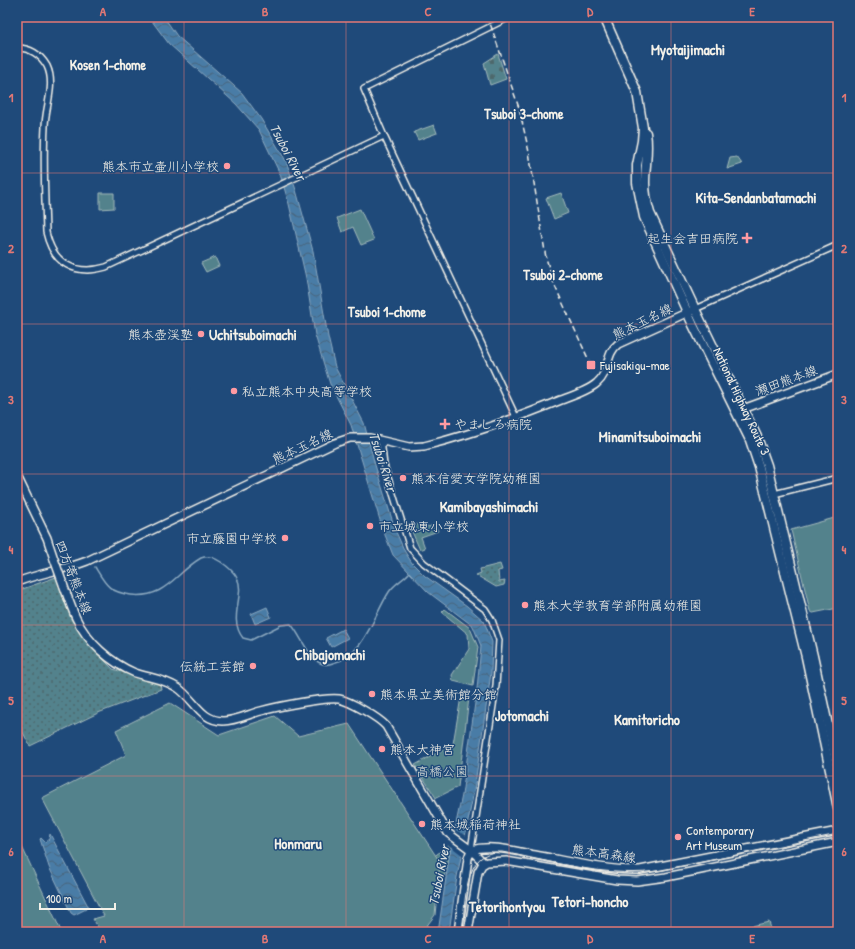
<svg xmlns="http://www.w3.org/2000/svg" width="855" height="949" font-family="'Patrick Hand','Klee One',sans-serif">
<defs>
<pattern id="grass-dots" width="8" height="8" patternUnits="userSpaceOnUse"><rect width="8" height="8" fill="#53828c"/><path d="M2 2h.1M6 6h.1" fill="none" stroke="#4e686c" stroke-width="1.8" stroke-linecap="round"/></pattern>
<pattern id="forest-firs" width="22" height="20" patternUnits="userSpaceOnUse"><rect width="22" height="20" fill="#53828c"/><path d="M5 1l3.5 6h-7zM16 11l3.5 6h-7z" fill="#4e686c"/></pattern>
<pattern id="cemetery-stones" width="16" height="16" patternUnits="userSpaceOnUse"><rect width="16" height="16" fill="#53828c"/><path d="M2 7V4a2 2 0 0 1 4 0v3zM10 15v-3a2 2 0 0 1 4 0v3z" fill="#4e686c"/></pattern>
<pattern id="water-waves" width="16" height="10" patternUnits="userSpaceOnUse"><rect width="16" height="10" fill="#497ba6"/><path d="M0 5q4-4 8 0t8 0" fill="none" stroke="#49647b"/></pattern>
</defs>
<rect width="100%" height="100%" fill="#1f4a7a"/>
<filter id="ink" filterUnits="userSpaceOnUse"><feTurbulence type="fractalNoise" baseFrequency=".025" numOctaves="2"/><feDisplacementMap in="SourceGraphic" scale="8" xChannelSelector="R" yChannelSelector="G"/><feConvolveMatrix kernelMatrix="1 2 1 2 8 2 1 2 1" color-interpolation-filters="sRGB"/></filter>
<g filter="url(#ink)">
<!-- grass -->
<g fill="url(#grass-dots)" stroke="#a4baba">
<path d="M500,564L502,570L498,571L499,582L505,581L504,585L496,587L476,575L481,573L480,569Z"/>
<path d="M56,577L71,619L90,646L113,669L160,684L161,689L98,713L30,746L17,721V591Z"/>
</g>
<!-- forest -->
<path fill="url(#forest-firs)" stroke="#a4baba" d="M448,846L450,847L444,878L436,876L433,857Z"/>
<!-- cemetery -->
<path fill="url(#cemetery-stones)" stroke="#a4baba" d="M498,54L506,79L490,85L484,63Z"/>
<!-- park -->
<g fill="#53828c" stroke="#a4baba">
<path d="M434,125L437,133L418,140L414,132Z"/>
<path d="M737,157L742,164L727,169L730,158Z"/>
<path d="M100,193H114V208L100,209Z"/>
<path d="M561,193L568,213L554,219L546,198Z"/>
<path d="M360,209L374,240L361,245L353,227L342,232L337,218Z"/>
<path d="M215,257L219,266L206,272L201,263Z"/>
<path d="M838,517V608L813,613L810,611L791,530Z"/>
<path d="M421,523L429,527L435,524L438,531L421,537L425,548L420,550L410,527Z"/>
<path d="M445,609L470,628L478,647L473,686L453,681L452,675L469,649L468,634L442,612Z"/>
<path d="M461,697L469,698L458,787L436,798L415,765L453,744Z"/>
<path d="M170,703L219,735L275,716L298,736L349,724L440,862L435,915L422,932H101L93,919L104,916L42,798L126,755L116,730Z"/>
<path d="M17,836L61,931L60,932H17Z"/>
<path d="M769,922L772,932H740L739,929Z"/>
</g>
<!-- water -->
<g fill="url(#water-waves)" stroke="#8daac0">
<path d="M149,17H164L177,36L242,93L261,119L286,161L296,190L313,251L328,337L335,367L364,423L375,465L396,532L405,552L412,563L425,576L467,606L484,621L492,642L491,673L474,791L457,877L449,932H437L439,926L449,857L462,795L477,689L481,646L473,626L428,592L393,555L383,530L351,425L330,384L325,368L315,335L306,278L289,204L280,174L259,130L236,104L169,44Z"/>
<path d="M267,607L271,617L255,624L251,614Z"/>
<path d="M343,629L348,638L331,647L326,638Z"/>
<path d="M50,834L88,906L86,909L74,915L71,913L49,867L40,839L41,838L45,842L49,839Z"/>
</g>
<!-- pier -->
<path fill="#1f4a7a" d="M453,829L467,836L462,855L449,845Z"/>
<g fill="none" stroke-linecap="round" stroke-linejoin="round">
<!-- stream -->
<path stroke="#8daac0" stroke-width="1.5" d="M95,567C106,585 109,592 131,595C166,599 175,573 201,558C209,555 215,558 221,562C227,566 234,572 237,578C246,594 227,618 243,638L251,640L281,625L291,624C301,636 306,653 318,662C323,665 328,665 333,663C364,656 374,615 389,592C394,584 403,580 409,573"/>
<!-- minor casing -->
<g stroke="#f4f1e8" stroke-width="8">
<g id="minor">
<path d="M510,17L364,89L384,136L516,417"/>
<path d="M17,48C30,48 40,54 47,66C56,85 45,107 45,127C43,162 45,197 46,232C53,264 75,276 106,267L384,136"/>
<path d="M695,309L838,245"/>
<path d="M381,440L384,465L410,548L424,563L485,609L492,620L499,640L496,686L471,850"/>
<path d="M774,494L838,478"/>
</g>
</g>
<!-- major casing -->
<g stroke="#f4f1e8" stroke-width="10">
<g id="major">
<path d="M743,409L838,374"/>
<path d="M17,476L47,538L54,559"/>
<path d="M17,582C40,573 64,570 87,561L335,443L350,438H370L409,447L424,446C470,435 517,418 561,400C572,396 588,391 597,383C610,372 605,354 618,344L695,309"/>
<path d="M63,584C67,595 71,607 76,618C87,642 111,663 135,673C150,678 164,679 178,688C194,699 201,721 223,721C236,721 249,714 261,711C276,707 324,697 339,699C350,701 379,718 386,726L448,833L471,850L484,863"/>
<path d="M458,932L468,858L471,850C491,844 515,851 535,855C567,861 608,871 640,870L838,831"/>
<path d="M468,932L478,872L482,865L487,862L506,861L617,880L637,881L666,877L838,842"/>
</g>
</g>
<!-- highway casing -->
<g stroke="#f4f1e8" stroke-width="11">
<g id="highway">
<path d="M604,17L637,92L643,128L642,141L637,165V183L644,217L693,325L750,440L759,467L806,657L838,808"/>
<path d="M646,133C649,150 645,165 645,183C645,193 647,203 650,213L695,309L757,437L767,465L813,656L838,771"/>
</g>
</g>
<!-- minor -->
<use href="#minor" stroke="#1f4a7a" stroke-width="5"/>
<!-- major -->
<use href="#major" stroke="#1f4a7a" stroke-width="7"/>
<!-- highway -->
<use href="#highway" stroke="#1f4a7a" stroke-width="8"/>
<!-- tram -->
<path stroke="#f4f1e8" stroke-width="1" d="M462,932C466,904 462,849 502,852C555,862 610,879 664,870L838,834"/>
<!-- rail -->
<path stroke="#f4f1e8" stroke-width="1.5" stroke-dasharray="6 3" stroke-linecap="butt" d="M486,17L491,26L519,108L529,152L546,258L554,284L591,365"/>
<!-- major-bridge casing -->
<g stroke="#f4f1e8" stroke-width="10" stroke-linecap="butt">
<path id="major-bridge" d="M54,559L63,584"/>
</g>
<!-- major-bridge -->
<use href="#major-bridge" stroke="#1f4a7a" stroke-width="7"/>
</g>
</g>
<!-- grid -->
<path fill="none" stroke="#e27875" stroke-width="1" stroke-opacity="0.55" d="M184,17V932M346,17V932M509,17V932M671,17V932M17,173H838M17,324H838M17,474H838M17,625H838M17,776H838"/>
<!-- markers -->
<g fill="#ff9aa2" stroke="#1f4a7a" stroke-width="1.5">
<circle cx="227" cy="166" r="4"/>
<path d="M745 232h4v4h4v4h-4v4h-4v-4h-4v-4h4z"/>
<circle cx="201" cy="334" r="4"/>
<rect x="586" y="360" width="10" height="10" rx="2"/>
<circle cx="234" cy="391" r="4"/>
<path d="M443 418h4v4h4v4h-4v4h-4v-4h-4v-4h4z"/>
<circle cx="403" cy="478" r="4"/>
<circle cx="370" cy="526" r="4"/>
<circle cx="285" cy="538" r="4"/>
<circle cx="525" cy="605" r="4"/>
<circle cx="253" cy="666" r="4"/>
<circle cx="372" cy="694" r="4"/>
<circle cx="382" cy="749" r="4"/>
<circle cx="422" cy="824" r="4"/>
<circle cx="678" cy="837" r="4"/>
</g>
<g text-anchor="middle" stroke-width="3" stroke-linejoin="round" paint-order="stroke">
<!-- poi labels -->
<g font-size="13" fill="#f4f1e8" stroke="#1f4a7a" text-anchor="start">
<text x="219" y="171" text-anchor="end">熊本市立壷川小学校</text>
<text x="738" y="243" text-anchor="end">起生会吉田病院</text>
<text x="193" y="339" text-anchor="end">熊本壺渓塾</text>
<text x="600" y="370">Fujisakigu-mae</text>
<text x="242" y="396">私立熊本中央高等学校</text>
<text x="454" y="429">やましろ病院</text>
<text x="411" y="483">熊本信愛女学院幼稚園</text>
<text x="378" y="531">市立城東小学校</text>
<text x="277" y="543" text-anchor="end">市立藤園中学校</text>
<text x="533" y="610">熊本大学教育学部附属幼稚園</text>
<text x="245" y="671" text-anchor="end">伝統工芸館</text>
<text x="380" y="699">熊本県立美術館分館</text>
<text x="390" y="754">熊本大神宮</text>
<text x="430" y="829">熊本城稲荷神社</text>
<text x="686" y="835">Contemporary<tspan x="686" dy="15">Art Museum</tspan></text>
</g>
<!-- street labels -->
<g font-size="13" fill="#f4f1e8" stroke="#1f4a7a">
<text transform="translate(642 321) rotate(-26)" y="5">熊本玉名線</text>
<text transform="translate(786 380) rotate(-20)" y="5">瀬田熊本線</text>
<text transform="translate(742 401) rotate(65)" y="5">National Highway Route 3</text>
<text transform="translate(302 446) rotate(-25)" y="5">熊本玉名線</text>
<text transform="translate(74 577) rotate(69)" y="5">四方寄熊本線</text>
<text transform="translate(604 853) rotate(8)" y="5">熊本高森線</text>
</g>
<!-- park labels -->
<g font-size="13" fill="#dce0da" stroke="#1f4a7a">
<text x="442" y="776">高橋公園</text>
</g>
<!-- neighbourhood labels -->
<g font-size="14" font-weight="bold" fill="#f4f1e8" stroke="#1f4a7a">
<text x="108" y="70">Kosen 1-chome</text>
<text x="524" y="119">Tsuboi 3-chome</text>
<text x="563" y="280">Tsuboi 2-chome</text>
<text x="387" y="317">Tsuboi 1-chome</text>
</g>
<!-- water labels -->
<g font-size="14" font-style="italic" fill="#dadfde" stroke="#1f4a7a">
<text transform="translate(288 152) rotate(62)" y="5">Tsuboi River</text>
<text transform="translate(383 462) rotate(72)" y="5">Tsuboi River</text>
<text transform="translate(439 875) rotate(-79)" y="5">Tsuboi River</text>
</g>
<!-- quarter labels -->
<g font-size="15" font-weight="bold" fill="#f4f1e8" stroke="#1f4a7a">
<text x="688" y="55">Myotaijimachi</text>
<text x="756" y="203">Kita-Sendanbatamachi</text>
<text x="253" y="340">Uchitsuboimachi</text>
<text x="650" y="442">Minamitsuboimachi</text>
<text x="489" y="512">Kamibayashimachi</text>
<text x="330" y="660">Chibajomachi</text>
<text x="522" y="721">Jotomachi</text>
<text x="647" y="725">Kamitoricho</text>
<text x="298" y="849">Honmaru</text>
<text x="590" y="907">Tetori-honcho</text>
<text x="507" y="912">Tetorihontyou</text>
</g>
</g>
<!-- margin -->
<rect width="855" height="949" fill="none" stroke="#1f4a7a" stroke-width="44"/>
<!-- scale -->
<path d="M40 903v6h75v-6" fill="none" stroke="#f4f1e8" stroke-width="2"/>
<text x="46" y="903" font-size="12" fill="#f4f1e8" stroke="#1f4a7a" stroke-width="3" paint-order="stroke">100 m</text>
<rect x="22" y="22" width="811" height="905" fill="none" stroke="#e27875" stroke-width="1.5"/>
<g font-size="13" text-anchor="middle" font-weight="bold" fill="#e27875">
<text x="103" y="16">A</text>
<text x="265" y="16">B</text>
<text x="428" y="16">C</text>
<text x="590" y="16">D</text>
<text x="752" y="16">E</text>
<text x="11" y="102">1</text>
<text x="844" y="102">1</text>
<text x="11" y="253">2</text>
<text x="844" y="253">2</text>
<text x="11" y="404">3</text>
<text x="844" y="404">3</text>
<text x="11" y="554">4</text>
<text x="844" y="554">4</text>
<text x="11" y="705">5</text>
<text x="844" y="705">5</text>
<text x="11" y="856">6</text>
<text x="844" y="856">6</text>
<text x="103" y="943">A</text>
<text x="265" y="943">B</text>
<text x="428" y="943">C</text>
<text x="590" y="943">D</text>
<text x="752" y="943">E</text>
</g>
</svg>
